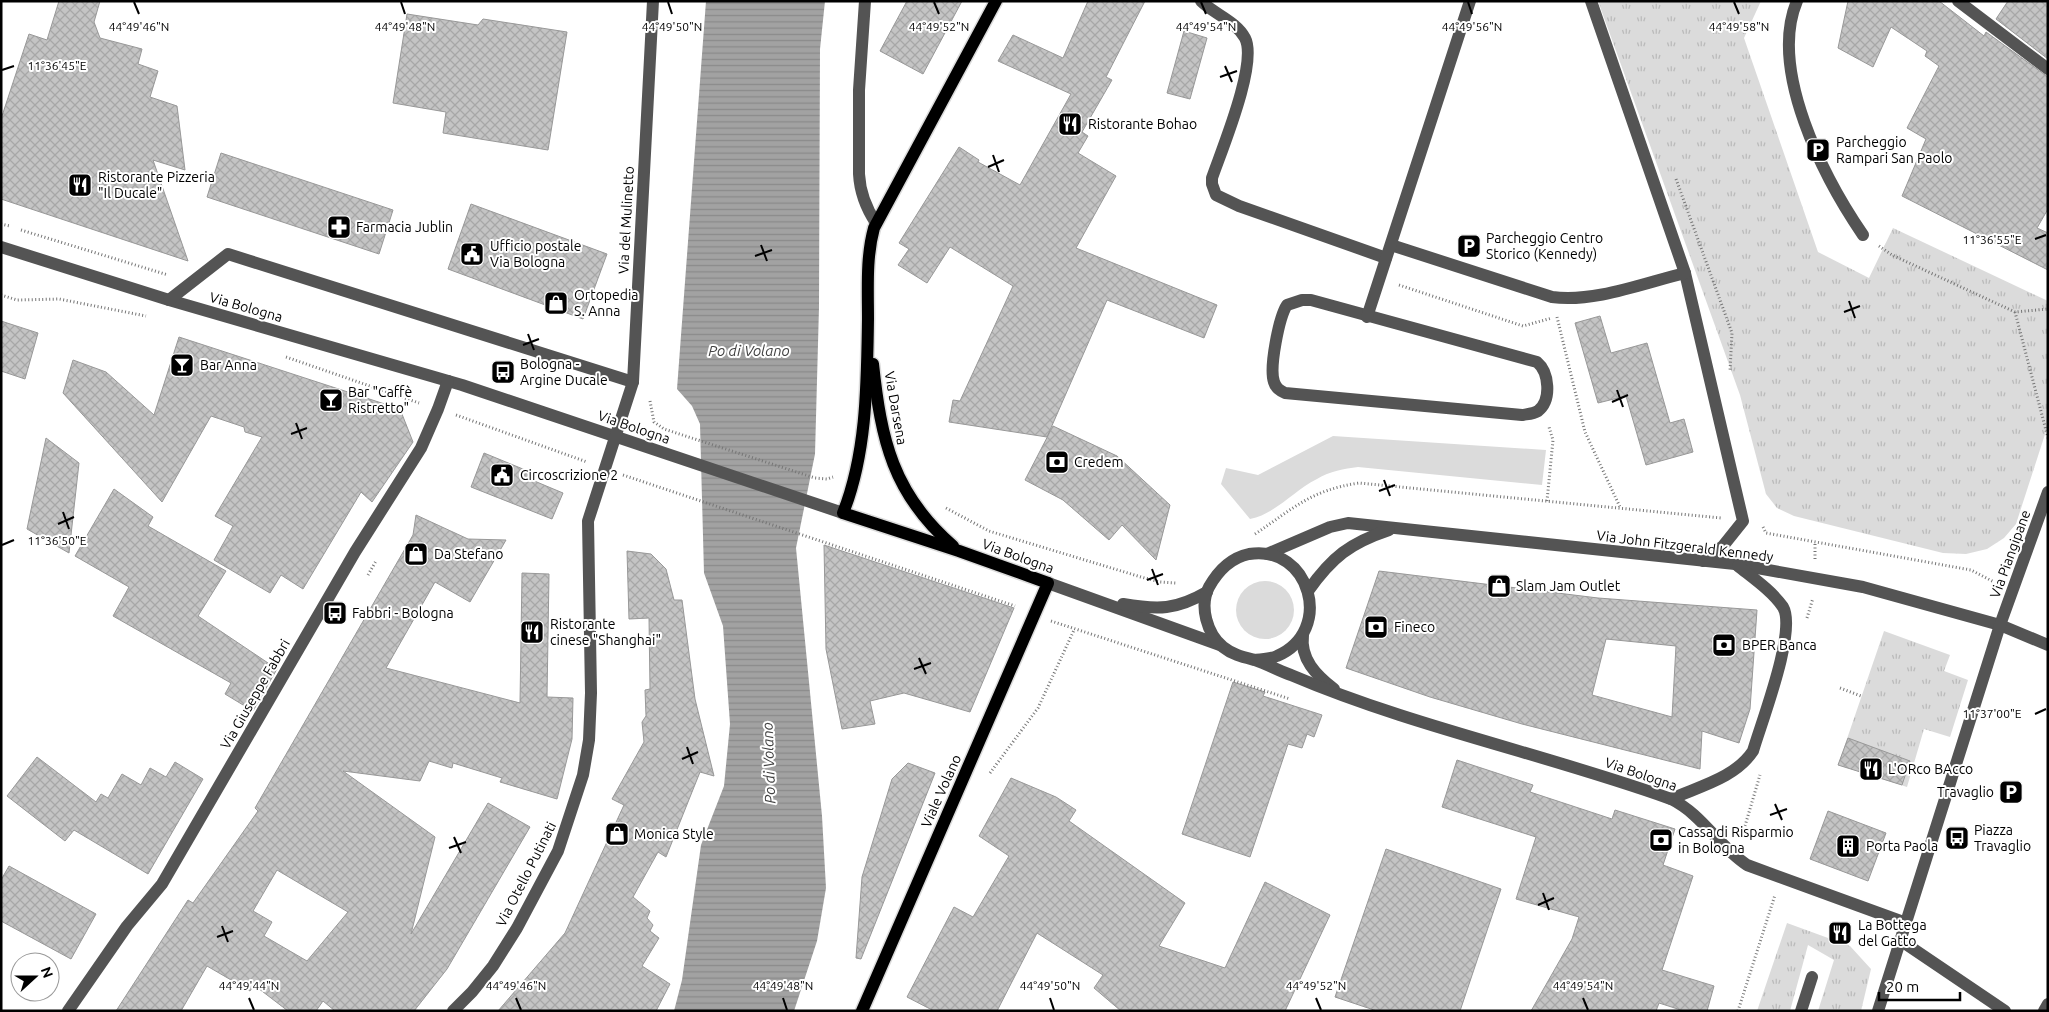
<svg xmlns="http://www.w3.org/2000/svg" width="2049" height="1012" font-family="Ubuntu,sans-serif">
<defs>
<pattern id="park-tufts" width="24" height="20" patternUnits="userSpaceOnUse" patternTransform="scale(1.25)"><rect width="24" height="20" fill="#dbdbdb"/><path d="M3 7l-1-3M5 7V3M7 7l1-3M15 17l-1-3M17 17v-4M19 17l1-3" fill="none" stroke="#bababa"/></pattern>
<pattern id="water-rules" width="6" height="5" patternUnits="userSpaceOnUse" patternTransform="scale(1.25)"><rect width="6" height="5" fill="#a2a2a2"/><path d="M0 2.5h6" fill="none" stroke="#8a8a8a"/></pattern>
<pattern id="building-cross-hatch" width="8" height="8" patternUnits="userSpaceOnUse" patternTransform="scale(1.25)"><rect width="8" height="8" fill="#c4c4c4"/><path d="M0 0l8 8M0 8l8-8" fill="none" stroke="#a7a7a7"/></pattern>
</defs>
<rect width="100%" height="100%" fill="#fff"/>
<!-- grass -->
<g fill="#dbdbdb">
<path d="M1333,436L1546,450L1542,485L1358,467C1344,469 1330,471 1317,479C1293,491 1277,513 1250,519L1221,484L1226,468L1258,475Z"/>
<circle cx="1265" cy="610" r="29"/>
</g>
<!-- park -->
<g fill="url(#park-tufts)">
<path d="M1598,1H1761L1744,38L1818,252L1869,278L1893,228L2048,301V425L2016,524L2004,538L1987,549L1966,554L1943,553L1794,516L1777,508L1766,494L1740,395Z"/>
<path d="M1884,631L1950,655L1944,671L1968,680L1950,737L1924,729L1907,787L1838,765Z"/>
<path d="M1787,923L1850,946L1871,969L1861,1011H1818L1834,960L1808,945L1790,1011H1757Z"/>
</g>
<!-- water -->
<path fill="url(#water-rules)" d="M706,1H825L820,49L819,307L815,454L796,548L822,816L826,888L817,941L794,1011H674L682,980L701,845L724,786L730,724L723,626L704,573L700,424L692,406L677,389Z"/>
<!-- building -->
<g fill="url(#building-cross-hatch)" stroke="#989898" fill-rule="evenodd">
<path d="M59,1H100L94,22L100,38L142,49L138,64L158,71L150,97L177,106L185,170L153,160L188,261L1,199V119L29,34L47,40Z"/>
<path d="M907,1H962L923,74L880,51Z"/>
<path d="M1088,1H1145L1106,77L1112,80L1082,132L1088,136L1078,153L1116,176L1076,248L1217,305L1204,338L1107,300L1047,437L949,422L953,400L960,401L1013,286L950,247L927,283L898,265L909,249L899,243L959,147L979,160L978,162L1020,185L1071,94L998,61L1013,35L1063,58Z"/>
<path d="M1848,1H1939L1984,36L1986,32L2048,77V209L2037,228L2048,233V270L1902,196L1926,139L1907,128L1939,66L1925,56L1927,51L1891,27L1873,67L1838,48Z"/>
<path d="M2008,1H2048V59L1996,19Z"/>
<path d="M407,14L478,25L483,19L567,32L548,150L443,133L446,112L393,103Z"/>
<path d="M1184,31L1207,38L1190,99L1167,93Z"/>
<path d="M221,153L393,210L379,254L207,197Z"/>
<path d="M471,204L607,254L583,319L448,269Z"/>
<path d="M1600,316L1611,353L1647,343L1670,423L1684,419L1693,452L1646,465L1626,396L1598,403L1575,323Z"/>
<path d="M1,321L38,333L25,379L1,371Z"/>
<path d="M179,337L400,409L413,442L372,502L361,492L303,589L281,575L270,593L214,560L233,526L215,516L262,437L245,432L244,427L211,416L162,502L63,393L73,360L106,372L154,415Z"/>
<path d="M1053,426L1117,456L1170,505L1156,560L1122,525L1109,540L1063,500L1025,480Z"/>
<path d="M46,438L79,463L69,553L27,529Z"/>
<path d="M484,453L535,474L532,480L563,493L552,519L471,487Z"/>
<path d="M114,489L153,517L148,526L226,571L198,616L277,669L253,711L225,694L231,683L113,616L129,587L75,556Z"/>
<path d="M416,515L468,539L506,540L470,602L435,582L386,668L520,703L522,573L549,574L547,697L573,698L572,739L557,799L500,782L502,778L453,763L452,768L429,761L420,781L343,771L435,837L411,934L488,803L530,827L447,969L414,1011H335L323,1001L316,1011H288L254,985L250,991L207,966L181,1011H116L188,900L193,903L258,811L255,808L413,535ZM277,870L348,912L307,961L264,936L272,922L253,911Z"/>
<path d="M824,545L1014,608L970,712L904,693L870,701L875,724L842,729L826,649Z"/>
<path d="M627,551L651,554L666,569L674,600H682L695,699L714,776L700,772L666,857L658,852L633,897L650,911L647,918L653,925L650,931L659,938L642,966L670,984L656,1011H498L565,933L624,805L612,799L644,742L642,722L646,716L645,690L650,689L649,618L629,619Z"/>
<path d="M1379,571L1598,598L1757,610L1750,709L1739,743L1702,731L1700,769L1522,724L1430,697L1346,668ZM1606,639L1676,646L1672,717L1592,695Z"/>
<path d="M1233,682L1265,692L1263,696L1322,715L1314,737L1307,734L1302,748L1288,744L1250,857L1182,834Z"/>
<path d="M1848,738L1910,761L1902,785L1838,765Z"/>
<path d="M37,757L96,802L101,794L108,798L122,774L141,785L150,768L166,777L175,762L203,779L148,874L74,830L65,841L7,796Z"/>
<path d="M1457,760L1533,785L1530,792L1612,819L1615,810L1675,829L1663,865L1693,876L1662,970L1714,986L1707,1011H1684L1659,1003L1656,1011H1531L1572,939L1579,917L1516,899L1536,837L1442,807Z"/>
<path d="M908,763L935,773L861,959L856,958L862,877L892,779Z"/>
<path d="M1011,778L1056,797L1076,810L1069,821L1185,903L1159,946L1225,968L1265,882L1330,915L1285,1011H1121L1094,988L1103,975L1037,933L997,1011H934L907,997L954,907L973,917L1009,856L979,836Z"/>
<path d="M1828,811L1886,833L1868,881L1810,859Z"/>
<path d="M1386,849L1501,889L1460,1011H1377L1335,997Z"/>
<path d="M9,866L96,914L71,959L1,921V880Z"/>
</g>
<g fill="none" stroke-linecap="round" stroke-linejoin="round">
<!-- major casing -->
<g stroke="#dbdbdb" stroke-width="15">
<g id="major">
<path d="M873,364C881,440 893,494 953,546"/>
<path d="M862,1011L1048,583L959,551L843,513C867,453 867,383 868,319C868,288 866,257 874,228L996,1"/>
</g>
</g>
<!-- path -->
<g stroke="#767676" stroke-width="3" stroke-dasharray="1 2.5" stroke-linecap="butt">
<path d="M1676,179L1732,333L1730,371"/>
<path d="M1,224L10,226"/>
<path d="M21,230L168,275"/>
<path d="M1879,246L1892,255L2015,312L2048,309"/>
<path d="M1399,285L1523,326L1552,318"/>
<path d="M1,295L17,300L59,299L146,316"/>
<path d="M2015,312L2048,438"/>
<path d="M1557,317L1585,432L1620,507"/>
<path d="M286,357L419,403"/>
<path d="M650,401L654,422L664,429L815,478L827,479L833,477"/>
<path d="M456,415L587,462"/>
<path d="M623,475L1015,606"/>
<path d="M1547,501L1553,440L1549,427"/>
<path d="M946,508L989,531L1141,577L1160,582L1176,583"/>
<path d="M1763,527L1766,533L1971,570L1994,582"/>
<path d="M1255,534C1294,508 1311,490 1359,483L1721,518"/>
<path d="M1815,544V559"/>
<path d="M368,575L376,561"/>
<path d="M1807,618L1813,598"/>
<path d="M1051,621L1290,699"/>
<path d="M1840,688L1861,696"/>
<path d="M990,773L1038,708L1074,630"/>
<path d="M1742,836L1760,775"/>
<path d="M1738,1011L1775,895"/>
</g>
<!-- minor -->
<g stroke="#545454" stroke-width="12">
<path d="M865,1L859,90V174C860,193 866,208 876,223"/>
<path d="M1201,1C1214,14 1236,21 1245,38C1258,63 1222,149 1212,178V184L1216,195L1239,206L1386,258"/>
<path d="M1591,1L1685,273L1743,521L1723,546L1703,561"/>
<path d="M1797,1C1768,70 1824,178 1863,235"/>
<path d="M1958,1L2048,69"/>
<path d="M1391,245L1552,297C1593,303 1644,283 1685,273"/>
<path d="M1,247L169,300L462,385L843,513"/>
<path d="M169,300L228,254L633,382"/>
<path d="M1302,300H1311L1537,362C1549,372 1552,400 1538,411C1533,414 1527,414 1522,415L1285,393C1279,390 1276,388 1274,382C1269,368 1279,317 1287,305Z"/>
<path d="M1367,317L1470,1"/>
<path d="M1267,554L1330,527L1348,523L1735,564L1863,587L2000,625L2048,645"/>
<path d="M1048,583L1220,645"/>
<path d="M1308,591C1332,557 1350,543 1389,530"/>
<path d="M1123,604C1158,610 1176,610 1207,592"/>
<path d="M1303,635C1300,659 1316,675 1334,689"/>
<path d="M1254,660C1262,659 1271,659 1277,656C1335,631 1310,544 1249,554C1230,558 1218,571 1209,587C1199,606 1207,634 1223,647C1233,655 1243,657 1255,660C1267,664 1279,671 1291,675C1413,727 1546,754 1671,799C1703,815 1717,845 1747,865L1906,923"/>
<path d="M1671,799C1700,786 1735,778 1753,751C1761,723 1797,631 1783,607C1772,591 1753,578 1738,566"/>
<path d="M1900,940L2005,1011"/>
<path d="M68,1011L127,926L162,884L355,552L421,448L438,409L448,381"/>
<path d="M453,1011L472,992L493,966L517,928L558,851L583,775L589,740L591,693L588,521L633,382L653,1"/>
<path d="M1801,1011L1812,977"/>
<path d="M1878,1011L2000,625L2048,492"/>
<path d="M2044,1011L2048,1004"/>
</g>
<!-- major -->
<use href="#major" stroke="#000" stroke-width="12"/>
</g>
<!-- ticks -->
<path fill="none" stroke="#000" stroke-width="2" d="M134,2L139,14M401,2L405,14M668,2L672,14M934,2L939,14M1201,2L1206,14M1468,2L1472,14M1734,2L1739,14M1225,66L1232,82M2,70L14,66M1220,77L1237,71M993,155L999,172M988,167L1004,160M2035,239L2046,235M761,245L767,261M755,256L772,250M1849,301L1855,318M1844,312L1860,306M528,334L534,350M523,345L539,339M1617,390L1623,407M1612,402L1628,395M296,423L302,439M291,434L307,428M1384,480L1390,496M1379,491L1395,485M63,512L69,529M58,524L74,517M2,545L14,540M1152,569L1158,585M1147,580L1163,574M919,658L926,674M914,669L931,663M2035,714L2046,709M687,747L693,764M682,759L698,752M1775,804L1782,820M1770,815L1787,809M454,837L461,853M449,848L466,842M1543,893L1549,910M1538,905L1554,898M222,926L228,942M217,937L233,931M249,998L254,1010M516,998L521,1010M783,998L787,1010M1050,998L1054,1010M1316,998L1321,1010M1583,998L1588,1010"/>
<!-- icons -->
<defs>
<g id="restaurant-square" transform="scale(1.25)"><rect x="-9" y="-9" width="18" height="18" rx="4" fill="#000" stroke="#fff"/><path d="M-5-6h1v4h1v-4h1v4h1v-4h1v5L-1.5 .5V6h-2V.5L-5-1ZM5-6V6H3V1.5H1.5Q1.5-4 5-6Z" fill="#fff"/></g>
<g id="parking-square" transform="scale(1.25)"><rect x="-9" y="-9" width="18" height="18" rx="4" fill="#000" stroke="#fff"/><path d="M-3.5-5.5H1a3.5 3.5 0 0 1 0 7H-1V5.5H-3.5ZM-1-3.4V-.6H.8a1.4 1.4 0 0 0 0-2.8Z" fill="#fff"/></g>
<g id="pharmacy-square" transform="scale(1.25)"><rect x="-9" y="-9" width="18" height="18" rx="4" fill="#000" stroke="#fff"/><path d="M-2-6h4v4h4v4h-4v4h-4v-4h-4v-4h4Z" fill="#fff"/></g>
<g id="civic-square" transform="scale(1.25)"><rect x="-9" y="-9" width="18" height="18" rx="4" fill="#000" stroke="#fff"/><path d="M-.6-6.5H3V-4.5H.6V-3L4-1V1h2V6H-6V1h2V-1L-.6-3ZM-1.2 2.5V6h2.4V2.5Z" fill="#fff"/></g>
<g id="shop-square" transform="scale(1.25)"><rect x="-9" y="-9" width="18" height="18" rx="4" fill="#000" stroke="#fff"/><path d="M-5-2.5h2.3a2.7 3.5 0 0 1 5.4 0H5L5.5 6h-11ZM-1.5-2.5h3a1.5 2.3 0 0 0-3 0Z" fill="#fff"/></g>
<g id="bar-square" transform="scale(1.25)"><rect x="-9" y="-9" width="18" height="18" rx="4" fill="#000" stroke="#fff"/><path d="M-6-5H6L.8 .8V4.5H3.5V6h-7V4.5H-.8V.8Z" fill="#fff"/></g>
<g id="bus-square" transform="scale(1.25)"><rect x="-9" y="-9" width="18" height="18" rx="4" fill="#000" stroke="#fff"/><path d="M-5-6H5V4H4V6H2V4H-2V6H-4V4H-5ZM-3.5-4V0h7V-4ZM-3.5 1.2v1.5H-2V1.2ZM2 1.2v1.5H3.5V1.2Z" fill="#fff"/></g>
<g id="bank-square" transform="scale(1.25)"><rect x="-9" y="-9" width="18" height="18" rx="4" fill="#000" stroke="#fff"/><path d="M-6-4H6V4H-6ZM0-2.3a2.3 2.3 0 1 0 0 4.6a2.3 2.3 0 1 0 0-4.6Z" fill="#fff"/></g>
<g id="building-square" transform="scale(1.25)"><rect x="-9" y="-9" width="18" height="18" rx="4" fill="#000" stroke="#fff"/><path d="M-4-6H4V6H1V3H-1V6H-4ZM-2.5-4.3h1.7v1.8h-1.7ZM.8-4.3h1.7v1.8H.8ZM-2.5-1h1.7V.8h-1.7ZM.8-1h1.7V.8H.8Z" fill="#fff"/></g>
</defs>
<g fill-rule="evenodd">
<use href="#restaurant-square" x="1070" y="124"/>
<use href="#parking-square" x="1818" y="150"/>
<use href="#restaurant-square" x="80" y="185"/>
<use href="#pharmacy-square" x="339" y="227"/>
<use href="#parking-square" x="1469" y="246"/>
<use href="#civic-square" x="472" y="254"/>
<use href="#shop-square" x="556" y="303"/>
<use href="#bar-square" x="182" y="365"/>
<use href="#bus-square" x="503" y="372"/>
<use href="#bar-square" x="331" y="400"/>
<use href="#bank-square" x="1057" y="462"/>
<use href="#civic-square" x="502" y="475"/>
<use href="#shop-square" x="416" y="554"/>
<use href="#shop-square" x="1499" y="586"/>
<use href="#bus-square" x="335" y="613"/>
<use href="#bank-square" x="1376" y="627"/>
<use href="#restaurant-square" x="532" y="632"/>
<use href="#bank-square" x="1724" y="645"/>
<use href="#restaurant-square" x="1871" y="769"/>
<use href="#parking-square" x="2011" y="792"/>
<use href="#shop-square" x="617" y="834"/>
<use href="#bus-square" x="1957" y="838"/>
<use href="#bank-square" x="1661" y="840"/>
<use href="#building-square" x="1848" y="846"/>
<use href="#restaurant-square" x="1840" y="933"/>
</g>
<g text-anchor="middle" stroke-width="4" stroke-linejoin="round" paint-order="stroke">
<!-- poi labels -->
<g font-size="14" fill="#000" stroke="#fff" text-anchor="start">
<text x="1088" y="129">Ristorante Bohao</text>
<text x="1836" y="147">Parcheggio<tspan x="1836" dy="16">Rampari San Paolo</tspan></text>
<text x="98" y="182">Ristorante Pizzeria<tspan x="98" dy="16">"Il Ducale"</tspan></text>
<text x="356" y="232">Farmacia Jublin</text>
<text x="1486" y="243">Parcheggio Centro<tspan x="1486" dy="16">Storico (Kennedy)</tspan></text>
<text x="490" y="251">Ufficio postale<tspan x="490" dy="16">Via Bologna</tspan></text>
<text x="574" y="300">Ortopedia<tspan x="574" dy="16">S. Anna</tspan></text>
<text x="520" y="369">Bologna -<tspan x="520" dy="16">Argine Ducale</tspan></text>
<text x="200" y="370">Bar Anna</text>
<text x="348" y="397">Bar "Caffè<tspan x="348" dy="16">Ristretto"</tspan></text>
<text x="1074" y="467">Credem</text>
<text x="520" y="480">Circoscrizione 2</text>
<text x="434" y="559">Da Stefano</text>
<text x="1516" y="591">Slam Jam Outlet</text>
<text x="352" y="618">Fabbri - Bologna</text>
<text x="550" y="629">Ristorante<tspan x="550" dy="16">cinese "Shanghai"</tspan></text>
<text x="1394" y="632">Fineco</text>
<text x="1742" y="650">BPER Banca</text>
<text x="1888" y="774">L'ORco BAcco</text>
<text x="1994" y="797" text-anchor="end">Travaglio</text>
<text x="1974" y="835">Piazza<tspan x="1974" dy="16">Travaglio</tspan></text>
<text x="1678" y="837">Cassa di Risparmio<tspan x="1678" dy="16">in Bologna</tspan></text>
<text x="634" y="839">Monica Style</text>
<text x="1866" y="851">Porta Paola</text>
<text x="1858" y="930">La Bottega<tspan x="1858" dy="16">del Gatto</tspan></text>
</g>
<!-- street labels -->
<g font-size="14" fill="#000" stroke="#fff">
<text transform="translate(626 220) rotate(-87)" y="5">Via del Mulinetto</text>
<text transform="translate(246 307) rotate(16)" y="5">Via Bologna</text>
<text transform="translate(896 408) rotate(80)" y="5">Via Darsena</text>
<text transform="translate(634 427) rotate(19)" y="5">Via Bologna</text>
<text transform="translate(1685 546) rotate(7)" y="5">Via John Fitzgerald Kennedy</text>
<text transform="translate(2010 554) rotate(-70)" y="5">Via Piangipane</text>
<text transform="translate(1018 556) rotate(20)" y="5">Via Bologna</text>
<text transform="translate(255 694) rotate(-60)" y="5">Via Giuseppe Fabbri</text>
<text transform="translate(1641 774) rotate(19)" y="5">Via Bologna</text>
<text transform="translate(941 791) rotate(-66)" y="5">Viale Volano</text>
<text transform="translate(526 874) rotate(-63)" y="5">Via Otello Putinati</text>
</g>
<!-- water labels -->
<g font-size="15" font-style="italic" fill="#434343" stroke="#fff">
<text x="749" y="356">Po di Volano</text>
<text transform="translate(769 763) rotate(-92)" y="5">Po di Volano</text>
</g>
</g>
<g font-size="12" text-anchor="middle" fill="#000" stroke="#fff" stroke-width="4" stroke-linejoin="round" paint-order="stroke">
<text x="1206" y="31">44°49'54"N</text>
<text x="139" y="31">44°49'46"N</text>
<text x="405" y="31">44°49'48"N</text>
<text x="672" y="31">44°49'50"N</text>
<text x="939" y="31">44°49'52"N</text>
<text x="1472" y="31">44°49'56"N</text>
<text x="1739" y="31">44°49'58"N</text>
<text x="57" y="70">11°36'45"E</text>
<text x="1992" y="244">11°36'55"E</text>
<text x="57" y="545">11°36'50"E</text>
<text x="1992" y="718">11°37'00"E</text>
<text x="249" y="990">44°49'44"N</text>
<text x="516" y="990">44°49'46"N</text>
<text x="783" y="990">44°49'48"N</text>
<text x="1050" y="990">44°49'50"N</text>
<text x="1316" y="990">44°49'52"N</text>
<text x="1583" y="990">44°49'54"N</text>
</g>
<!-- border -->
<rect width="2049" height="1012" fill="none" stroke="#000000" stroke-width="5"/>
<!-- north arrow -->
<g transform="translate(35 977) rotate(69)"><circle r="24" fill="#ffffff" stroke="#999999"/>
<path d="M0-4L9 19L0 12L-9 19Z" fill="#000000"/>
<text y="-8" font-size="14" font-weight="bold" text-anchor="middle" fill="#000000">N</text>
</g>
<!-- scale -->
<path d="M1879 992v8h81v-8" fill="none" stroke="#000000" stroke-width="2.5"/>
<text x="1886" y="992" font-size="15" fill="#000000" stroke="#ffffff" stroke-width="4" paint-order="stroke">20 m</text>
</svg>
